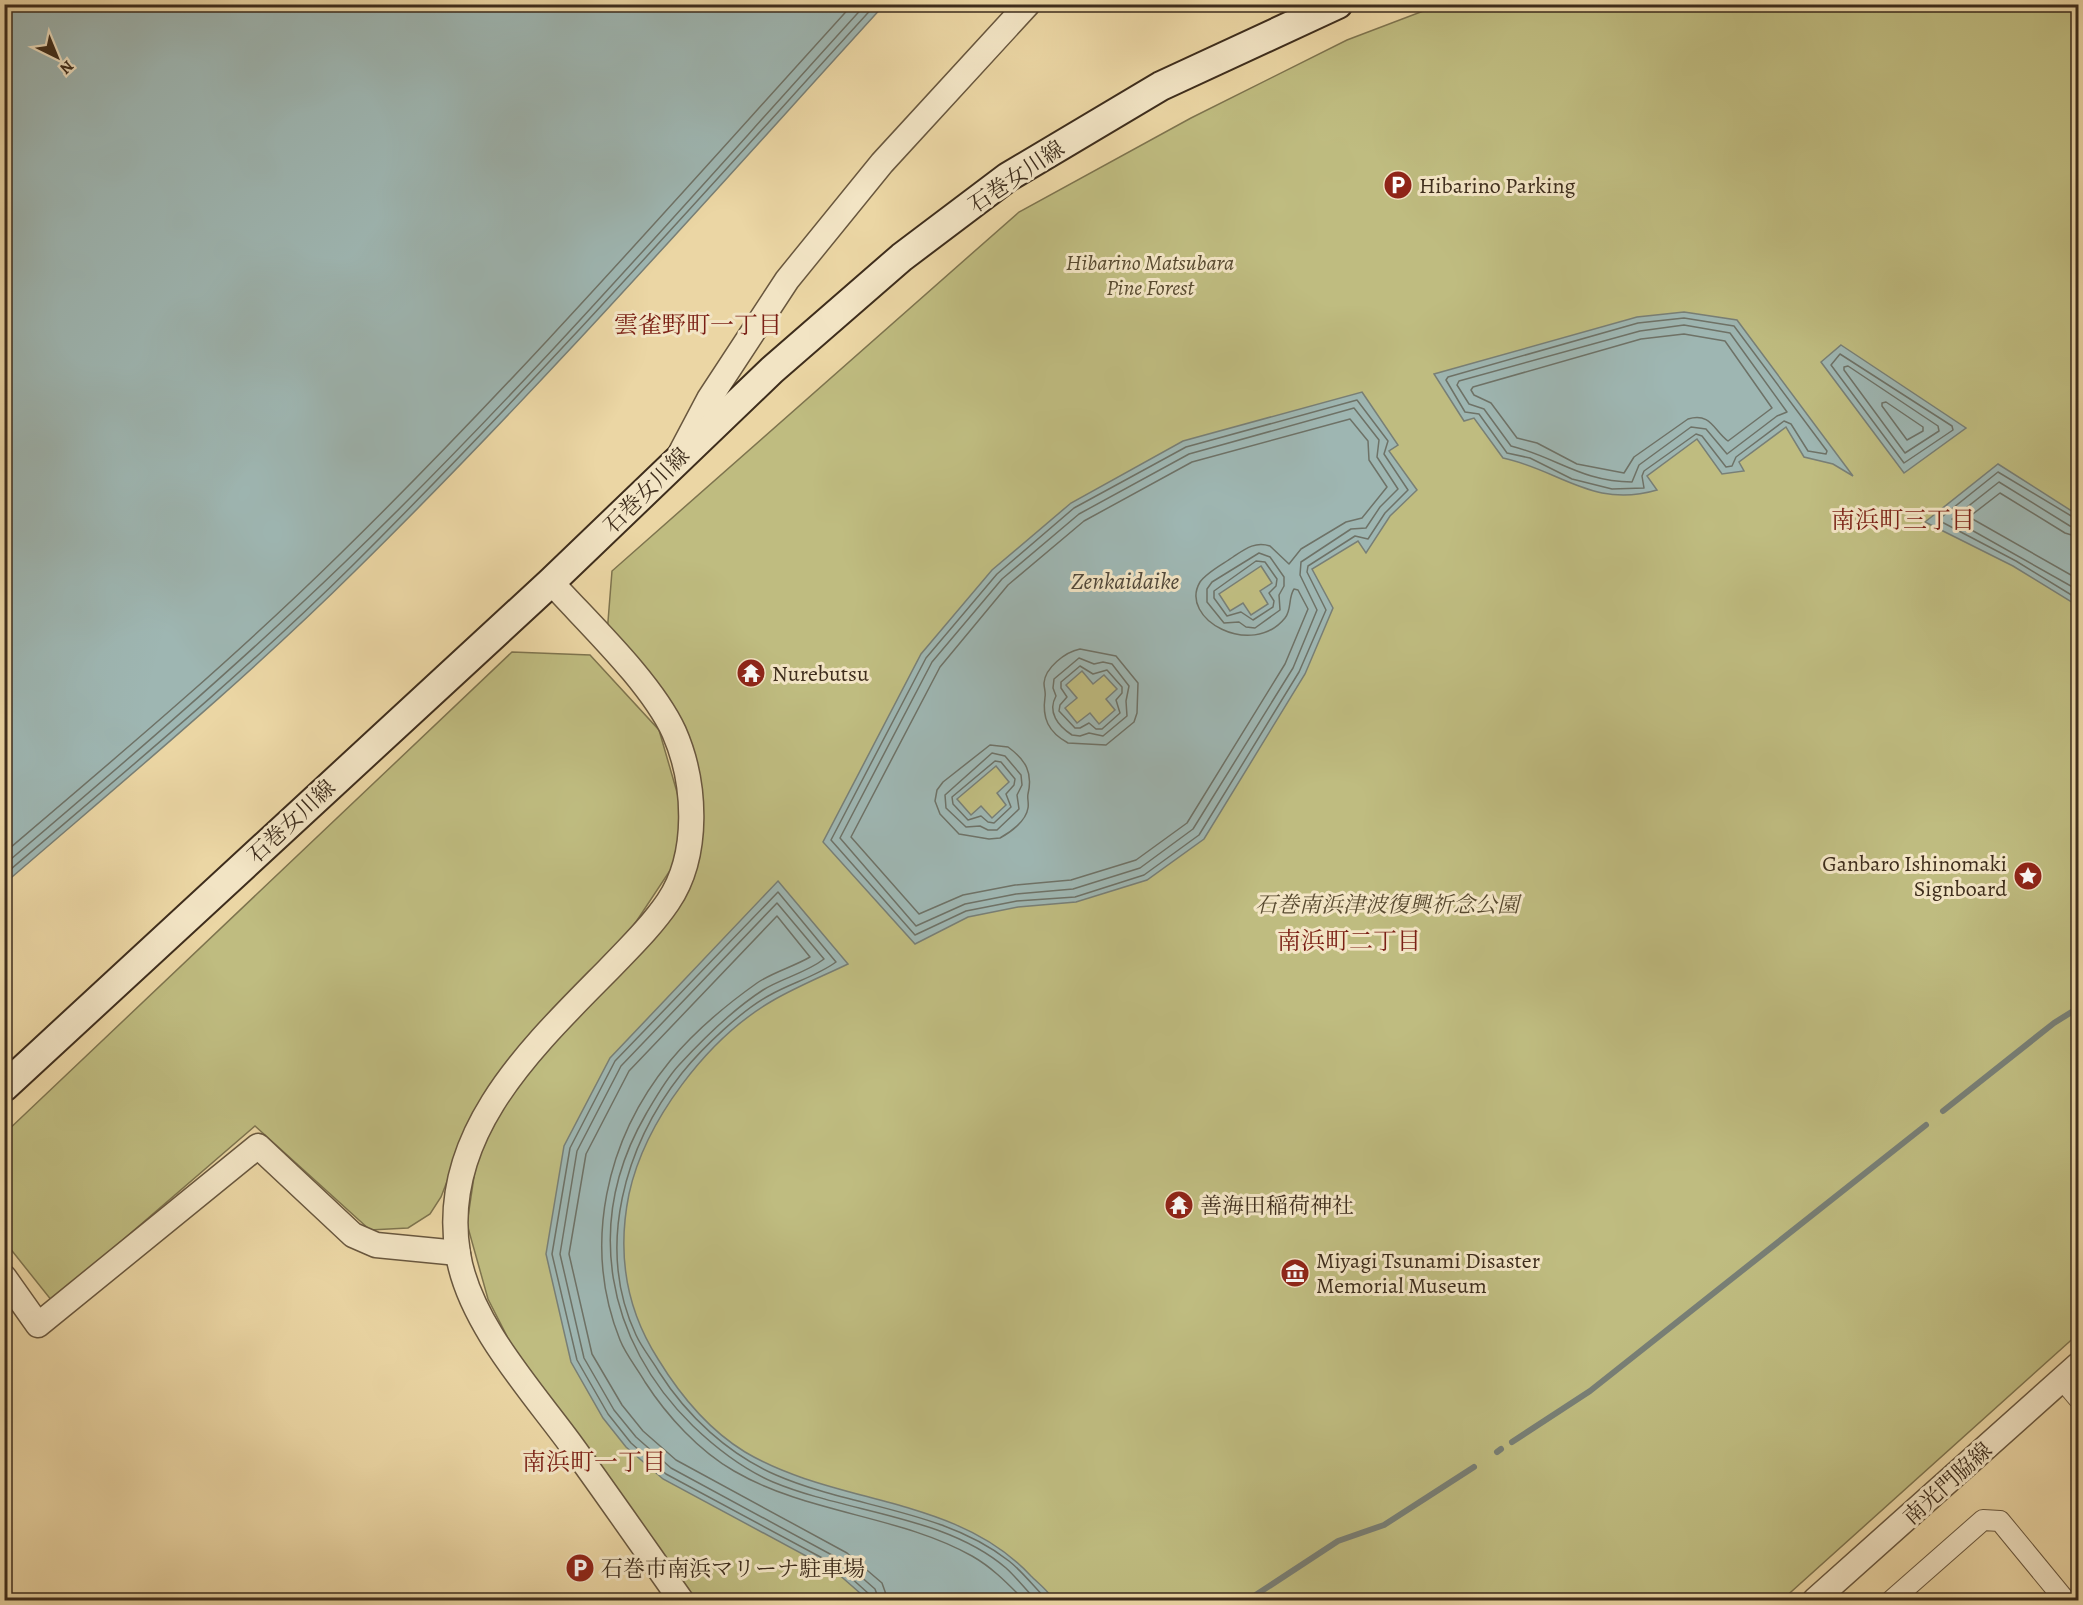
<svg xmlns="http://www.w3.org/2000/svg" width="2083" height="1605" font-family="Alegreya,'Noto Serif JP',serif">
<rect width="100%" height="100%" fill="#ebd6a4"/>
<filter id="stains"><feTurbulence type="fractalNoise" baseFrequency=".00333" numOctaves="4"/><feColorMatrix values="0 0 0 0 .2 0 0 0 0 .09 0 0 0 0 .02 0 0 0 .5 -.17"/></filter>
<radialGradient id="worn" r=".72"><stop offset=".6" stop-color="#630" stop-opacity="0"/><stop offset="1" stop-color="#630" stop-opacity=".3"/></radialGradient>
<!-- green -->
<g fill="#bfbc80" stroke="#7e744e" stroke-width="1.5">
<path d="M1439,5H2078V1334L1782,1600H696L511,1344L488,1299L467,1224L479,1143L505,1095L682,899L696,768L607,634L612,571L1019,212L1191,118L1347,40Z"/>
<path d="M512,652L590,655L659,730L683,813L679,857L624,940L471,1119L441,1197L430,1214L408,1228L370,1230L255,1126L52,1301L5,1242V1133Z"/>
</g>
<!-- water -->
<g fill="#9eb6b2" stroke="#787f76" stroke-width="1.5" fill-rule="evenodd">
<path d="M5,4H884V5C710,196 539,390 355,571C244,681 123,781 5,883Z"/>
<path d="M1684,312L1737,320L1853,476L1833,464L1804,457L1786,427L1739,462L1744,471L1722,474L1697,439L1647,476L1657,490C1593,509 1560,470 1503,458L1474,418L1464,421L1434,374L1637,317Z"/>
<path d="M1841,345L1966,428L1904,473L1821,362Z"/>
<path d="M1362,392L1398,445L1389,451L1417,490L1390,516L1366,553L1358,541L1312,569L1333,608L1305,674L1204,839L1147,880L1076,902L1018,907L968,917L915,944L823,842L921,654L992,570L1071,503L1183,441ZM1261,566L1272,583L1260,591L1268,604L1251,615L1243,603L1230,611L1219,594ZM1082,671L1093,684L1104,675L1117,689L1106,699L1115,710L1099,724L1090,713L1077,723L1065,708L1077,698L1066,685ZM996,766L1009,782L997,793L1006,805L992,818L981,806L971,815L957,799Z"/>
<path d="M1998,464L2078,515V606L2013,566L1925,522Z"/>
<path d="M778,881L848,964C823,976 796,987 772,1001C707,1039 645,1121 629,1194C617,1253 626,1309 658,1359C680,1395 709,1430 745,1452C836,1506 956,1495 1031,1576C1038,1583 1051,1593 1053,1600H868L836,1572L663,1479L626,1447L603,1418L571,1362L546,1254L564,1146L610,1058Z"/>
</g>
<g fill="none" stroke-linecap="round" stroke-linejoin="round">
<!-- shore -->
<g stroke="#6e7267" stroke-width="1.5">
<path d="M1684,318L1734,326L1827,451L1826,454L1808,451L1791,424L1784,421L1736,457L1732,466L1726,467L1702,436L1696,434L1644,471L1642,476L1644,488L1612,489L1572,479L1530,458L1507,453L1479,414L1465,412L1446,380L1448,377L1638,323Z"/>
<path d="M1684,325L1730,333L1787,412L1777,416L1727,454L1706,429L1691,427L1639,465L1632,482C1582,482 1556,457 1511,446L1484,409L1469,404L1457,385L1459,381L1640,331Z"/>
<path d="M1684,334L1725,341L1772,408L1728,441C1714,431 1711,412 1688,419L1634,457L1624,473L1577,464L1537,443L1517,438L1491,403L1474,395L1471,390L1473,387L1641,339Z"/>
<path d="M1840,354L1952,426L1953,430L1904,463L1831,365Z"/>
<path d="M1848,366L1938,426L1939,431L1905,453L1844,370V367Z"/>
<path d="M1357,400L1388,441L1384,454L1408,490L1385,513L1368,539L1355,536L1308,566L1307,572L1326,610L1299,672L1199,835L1144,875L1075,897L1017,901L966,911L915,935L831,840L926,658L997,574L1074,508L1186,447Z"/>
<path d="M1886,402L1923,427V431L1907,440L1882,406V403Z"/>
<path d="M1354,408L1379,440L1377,457L1398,489L1380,507L1366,528L1351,529L1301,562L1300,575L1317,610L1293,668L1193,829L1140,868L1073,889L1016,894L965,904L916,926L840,838L932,662L1002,579L1079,514L1189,454Z"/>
<path d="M1350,419L1368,441L1369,460L1387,487L1362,518L1346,522L1301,549L1289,564L1270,546C1255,541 1245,549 1233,557C1223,564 1207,572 1200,582C1178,619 1252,659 1285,618C1292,609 1288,598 1294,589L1298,590L1308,609L1285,664L1187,823L1136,860L1071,880L1015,885L963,895L919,914L851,837L940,667L1008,585L1084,521L1192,462Z"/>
<path d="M2078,520L1998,472L1938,520L2016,561L2078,599"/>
<path d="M2078,527L2070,526L1999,482L1952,519L2078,590"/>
<path d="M2078,537L2065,533L2000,493L1969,517L2078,579"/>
<path d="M1259,553L1270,557L1284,577V586L1279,595L1280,610L1255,628L1246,627L1239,622L1224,623L1207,602V589L1212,582Z"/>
<path d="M1256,561L1265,562L1277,579L1276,586L1269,593L1274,601L1273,607L1253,620L1241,612L1227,616L1214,598V591Z"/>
<path d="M1080,649L1116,656L1138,683L1137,713L1134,722L1106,745L1068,743C1048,732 1042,718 1045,697C1046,693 1044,688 1044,683C1045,668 1065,652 1080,649Z"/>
<path d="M1079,658L1094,664L1103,662L1112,664L1129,686L1126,701L1127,716L1103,736L1089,733L1080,736L1072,735C1058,726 1047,712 1056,696L1053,688L1054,679Z"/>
<path d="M1080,666L1093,674L1107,670L1122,687V693L1116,700L1120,713L1102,729H1096L1089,723L1080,728H1075L1059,711L1060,705L1067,697L1061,688V682Z"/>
<path d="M990,745L1008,747C1026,760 1033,773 1028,794C1027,798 1029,803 1028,808C1026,821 1011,832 1000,838L989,839L959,834L940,814L935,801L937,790L943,782Z"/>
<path d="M992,753L1005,756L1021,775L1022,785L1017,795L1019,809L997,830H988L980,826L966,827L946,808L945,795Z"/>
<path d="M995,761L1001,762L1015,779L1014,785L1006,794L1011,807L994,823L988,822L981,816L968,820L953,804L952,797Z"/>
<path d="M4,853C118,756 232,660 338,556C518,380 684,190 853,4"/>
<path d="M4,865C119,767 234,669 343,564C527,387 694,193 866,4"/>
<path d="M4,875C122,774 242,675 352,566C533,386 703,194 876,4"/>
<path d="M871,1600L869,1594L839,1567L666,1474L631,1443L608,1414L577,1360L552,1254L570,1148L615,1061L778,892L836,962C817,976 791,983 770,995C742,1010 703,1047 682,1073C625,1145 595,1247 636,1335C642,1348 652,1360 659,1372C687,1416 728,1454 776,1475C852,1508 942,1509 1009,1561C1023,1572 1035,1588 1047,1600"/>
<path d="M879,1600L875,1589L843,1561L671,1468L636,1437L614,1410L584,1358L560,1254L577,1151L621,1066L777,903L824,959C806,973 782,978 763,990C732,1010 704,1038 679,1065C666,1079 656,1097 646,1114C584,1221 605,1340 693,1426C717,1449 743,1469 773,1482C847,1513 944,1515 1006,1568C1017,1578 1026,1590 1036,1600"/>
<path d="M888,1600L882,1583L847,1553L676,1460L643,1431L622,1405L592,1354L569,1254L586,1154L629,1071L777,916L810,957C793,967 773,972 757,983C726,1005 694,1032 670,1061C606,1139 582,1245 620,1340C626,1355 637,1368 645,1382C667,1416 699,1451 734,1471C808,1514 899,1515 972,1556C993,1568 1008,1584 1024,1600"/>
</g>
<!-- stream -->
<g stroke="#787f76" stroke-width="6">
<path d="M1943,1111L2054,1023L2078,1008"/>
<path d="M1512,1442L1590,1391L1926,1125"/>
<path d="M1497,1452L1501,1449"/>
<path d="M1248,1600L1338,1541L1384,1525L1474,1467"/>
</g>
<!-- minor casing -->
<g stroke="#69573e" stroke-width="22">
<g id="minor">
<path d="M2062,1379L2078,1398"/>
<path d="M1892,1600L1983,1520L2000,1521L2065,1600"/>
</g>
</g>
<!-- tertiary casing -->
<g stroke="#69573e" stroke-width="27">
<g id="tertiary">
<path d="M681,452L709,399L787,280L882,163L1028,4"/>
<path d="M551,582C589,624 651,682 674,732C696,782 700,855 668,902C651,927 629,948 608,970C532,1047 438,1135 458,1254C469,1323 532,1391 572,1446C609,1497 645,1549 681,1600"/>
<path d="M4,1277L38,1325L258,1146L353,1235L376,1245L458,1253"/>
<path d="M1815,1600L2078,1365"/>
</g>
</g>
<!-- secondary casing -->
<g stroke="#3e2d1c" stroke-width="32">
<path id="secondary" d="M4,1087L551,582L772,370L902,257L1008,177L1161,86L1338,4"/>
</g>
<!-- minor -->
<use href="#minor" stroke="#f2e4c4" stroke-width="20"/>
<!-- tertiary -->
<use href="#tertiary" stroke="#f2e4c4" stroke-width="24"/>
<!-- secondary -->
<use href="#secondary" stroke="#f2e4c4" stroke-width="28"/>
</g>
<!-- icons -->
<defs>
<g id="parking-disc" transform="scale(1.5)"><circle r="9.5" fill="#8f2418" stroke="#f2e4c4"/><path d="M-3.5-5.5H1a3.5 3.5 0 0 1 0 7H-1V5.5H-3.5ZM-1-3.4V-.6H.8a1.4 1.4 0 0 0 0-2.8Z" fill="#fff"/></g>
<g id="temple-disc" transform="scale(1.5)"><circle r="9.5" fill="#8f2418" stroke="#f2e4c4"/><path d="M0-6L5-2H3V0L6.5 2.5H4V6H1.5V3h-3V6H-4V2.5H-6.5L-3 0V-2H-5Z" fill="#fff"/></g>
<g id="sight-disc" transform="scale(1.5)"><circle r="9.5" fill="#8f2418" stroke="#f2e4c4"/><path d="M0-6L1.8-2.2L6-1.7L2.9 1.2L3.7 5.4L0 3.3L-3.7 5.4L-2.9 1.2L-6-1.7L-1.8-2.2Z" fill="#fff"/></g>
<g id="museum-disc" transform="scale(1.5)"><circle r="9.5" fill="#8f2418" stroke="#f2e4c4"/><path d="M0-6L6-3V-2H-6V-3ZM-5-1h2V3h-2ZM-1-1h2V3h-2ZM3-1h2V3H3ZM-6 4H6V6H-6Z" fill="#fff"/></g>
</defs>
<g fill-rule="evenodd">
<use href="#parking-disc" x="1398" y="185"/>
<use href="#temple-disc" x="751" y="673"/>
<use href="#sight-disc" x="2028" y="876"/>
<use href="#temple-disc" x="1179" y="1205"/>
<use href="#museum-disc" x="1295" y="1273"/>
<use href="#parking-disc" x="580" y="1568"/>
</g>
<g text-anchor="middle" stroke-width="6" stroke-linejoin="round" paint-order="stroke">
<!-- street labels -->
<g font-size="22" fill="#3e2d1c" stroke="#f2e4c4">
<text transform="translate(1016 176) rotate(-34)" y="8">石巻女川線</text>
<text transform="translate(646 490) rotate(-45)" y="8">石巻女川線</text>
<text transform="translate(291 821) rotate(-43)" y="8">石巻女川線</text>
<text transform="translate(1947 1483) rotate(-42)" y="8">南光門脇線</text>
</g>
<!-- poi labels -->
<g font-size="22" fill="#3e2d1c" stroke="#f2e4c4" text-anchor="start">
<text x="1419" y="193">Hibarino Parking</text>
<text x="772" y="681">Nurebutsu</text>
<text x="2007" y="871" text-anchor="end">Ganbaro Ishinomaki<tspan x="2007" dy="25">Signboard</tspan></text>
<text x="1200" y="1213">善海田稲荷神社</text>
<text x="1316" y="1268">Miyagi Tsunami Disaster<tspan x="1316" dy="25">Memorial Museum</tspan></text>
<text x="601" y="1576">石巻市南浜マリーナ駐車場</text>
</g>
<!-- park labels -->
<g font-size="22" font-style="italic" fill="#584a30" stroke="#f2e4c4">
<text x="1150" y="270">Hibarino Matsubara<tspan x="1150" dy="25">Pine Forest</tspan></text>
<text x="1387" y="912">石巻南浜津波復興祈念公園</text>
</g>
<!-- neighbourhood labels -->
<g font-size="24" fill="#7a1f14" stroke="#f2e4c4">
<text x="698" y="333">雲雀野町一丁目</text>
<text x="1903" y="528">南浜町三丁目</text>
<text x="1349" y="949">南浜町二丁目</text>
<text x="594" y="1470">南浜町一丁目</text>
</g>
<!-- water labels -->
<g font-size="24" font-style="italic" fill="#51483a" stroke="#f2e4c4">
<text x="1125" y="589">Zenkaidaike</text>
</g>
</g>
<!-- margin -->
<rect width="2083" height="1605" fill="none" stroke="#ebd6a4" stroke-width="24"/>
<rect x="6" y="6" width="2071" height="1593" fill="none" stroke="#3e2d1c" stroke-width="3"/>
<rect x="12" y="12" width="2059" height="1581" fill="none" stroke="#3e2d1c" stroke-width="1.5"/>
<!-- north arrow -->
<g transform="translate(57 57) rotate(137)" stroke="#f2e4c4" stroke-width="4.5" paint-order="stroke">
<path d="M0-4.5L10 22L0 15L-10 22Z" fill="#3e2d1c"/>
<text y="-9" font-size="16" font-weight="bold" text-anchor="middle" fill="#3e2d1c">N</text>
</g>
<rect width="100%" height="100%" filter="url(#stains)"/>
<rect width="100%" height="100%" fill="url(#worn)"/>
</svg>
